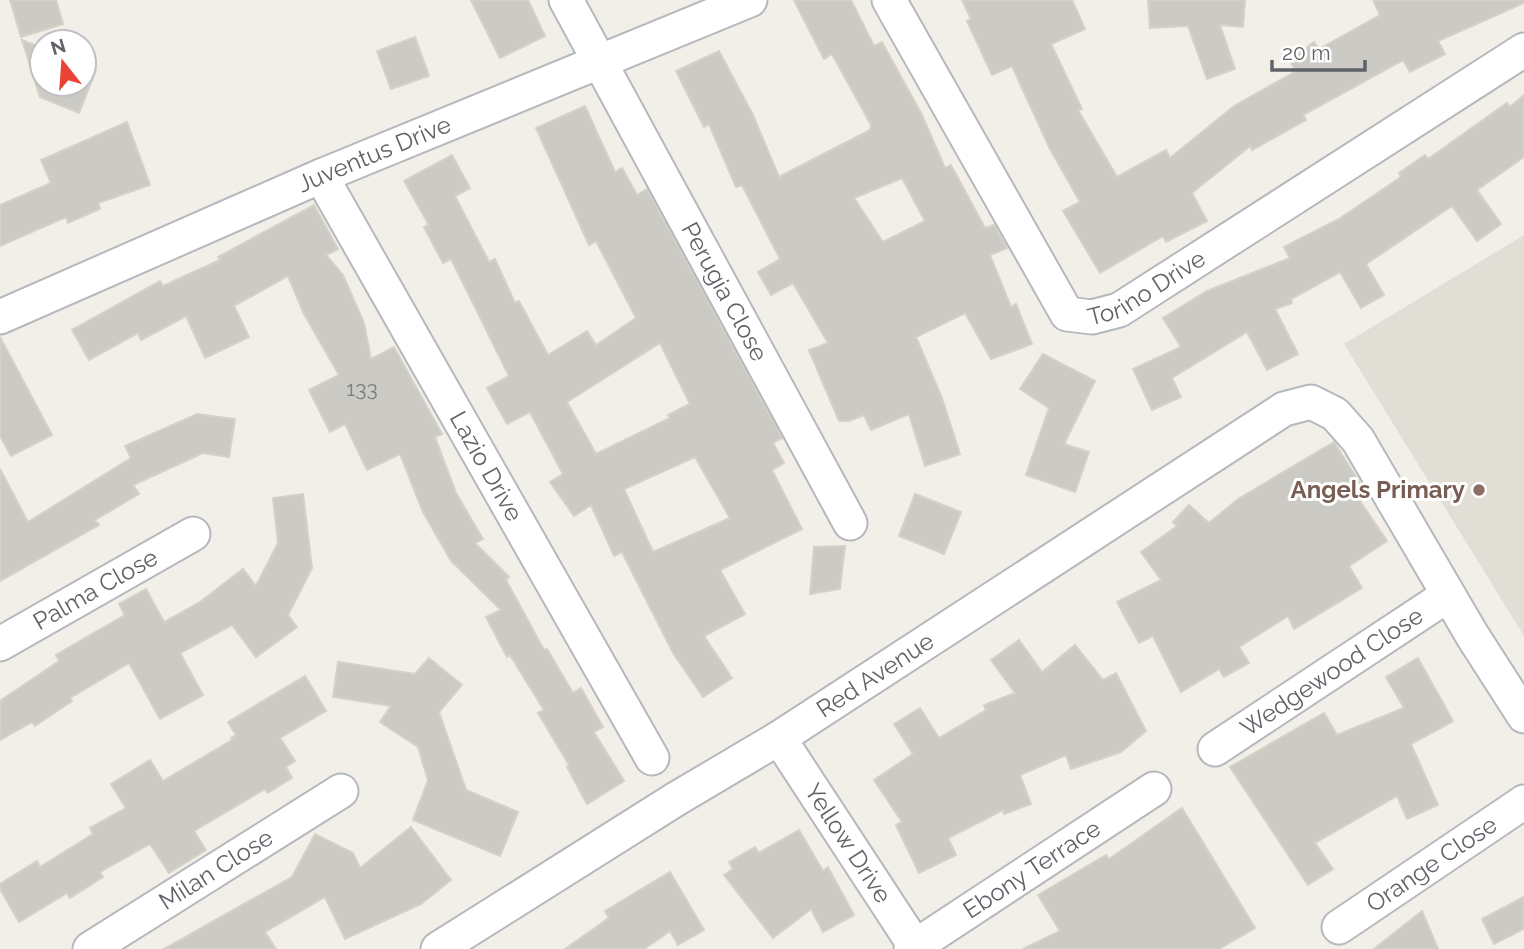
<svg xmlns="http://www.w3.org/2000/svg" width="1524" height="949" font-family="Raleway,sans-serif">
<rect width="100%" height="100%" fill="#f1efe8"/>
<!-- education -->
<path fill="#e1ded6" d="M1524,235V636L1344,344Z"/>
<!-- building -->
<g fill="#cccac5" stroke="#d6d1c6" stroke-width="2" fill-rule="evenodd">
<path d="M10,0H56L63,24L21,37Z"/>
<path d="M471,0H528L545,36L500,58Z"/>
<path d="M794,0H851L874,46L882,42L922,115L945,168L951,165L985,228L994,225L1007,248L990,255L1011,307L1016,304L1032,344L991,359L965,313L916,337L942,398L960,454L925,466L909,414L871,430L864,415L849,421H839L809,350L828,343L793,283L771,295L758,272L780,259L742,185L736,187L709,124L704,127L676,71L719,51L753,115L779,177L870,130L871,125L832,54L824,59ZM902,178L925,221L883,242L854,198Z"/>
<path d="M962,0H1072L1085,29L1051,44L1082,109L1078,110L1117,177L1166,150L1170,158L1234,106L1296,71L1290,61L1314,42L1319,49L1380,15L1373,0H1524V3L1438,41L1445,54L1410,72L1403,60L1303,115L1306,120L1252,150L1250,146L1192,193L1207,221L1166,242L1163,236L1100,273L1063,211L1080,202L1049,147L1012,66L992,75L967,21L971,19Z"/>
<path d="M1148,0H1245L1243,27L1220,25L1235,69L1207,79L1188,26L1150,28Z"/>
<path d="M415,37L429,76L391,89L377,51Z"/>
<path d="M22,40L42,48V84H84V65L96,70L79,113L40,97Z"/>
<path d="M1524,95V157L1477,190L1501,224L1477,241L1452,206L1366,264L1384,295L1361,308L1340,272L1291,299L1292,303L1275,309L1298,354L1267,370L1247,332L1172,378L1181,397L1152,410L1133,369L1181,347L1163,318L1207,291L1290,258L1284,247L1339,219L1401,177L1399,173L1425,155L1428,159L1507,103L1510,107Z"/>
<path d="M585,106L615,172L622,168L637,195L647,189L782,438L773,443L784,463L772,470L802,529L720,570L745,614L704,636L732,678L703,697L673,653L622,552L614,556L591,505L574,516L550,482L563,474L530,412L507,424L487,388L509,376L451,259L443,263L424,227L429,225L404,181L452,155L470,188L455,196L489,262L495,259L515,303L519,301L548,355L587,331L596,345L636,318L596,241L589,245L536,128ZM660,343L690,404L668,415L670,418L596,454L567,402ZM695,457L730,518L653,552L624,489Z"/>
<path d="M127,122L150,185L98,203L100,209L68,223L66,217L0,246V205L51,183L41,160Z"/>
<path d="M314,205L338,249L326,255L343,275L364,323L371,359L394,347L442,434L435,437L456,493L483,539L475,543L509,577L506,580L544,650L547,649L573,693L581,688L603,727L594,732L624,781L587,804L567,767L569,765L538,713L544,710L510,655L507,657L486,617L501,610L451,561L423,512L400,454L367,470L345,424L330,432L309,390L339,375L304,314L288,276L234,306L249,337L205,358L186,316L141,340L138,333L89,360L72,330L160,281L163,286L220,260L218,257Z"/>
<path d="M0,337L52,435L11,456L0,436Z"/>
<path d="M1043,354L1095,381L1064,444L1089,452L1075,492L1026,475L1049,408L1020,389Z"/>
<path d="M197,414L235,419L229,457L203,453L133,485L139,494L95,520L99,525L0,581V469L28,522L131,458L125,446Z"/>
<path d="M1334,442L1368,496L1360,501L1387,541L1349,566L1362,588L1294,629L1288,616L1239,647L1249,663L1224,677L1219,669L1181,692L1153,636L1139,643L1117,602L1161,580L1141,552L1177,526L1173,522L1189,505L1209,523L1238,499Z"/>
<path d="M303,494L312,568L288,615L297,627L256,657L232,625L180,653L203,695L160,719L129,663L70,698L72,701L35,726L32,722L0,740V701L59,661L56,655L125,615L119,604L146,589L164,622L200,602L243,569L256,586L278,543L273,498Z"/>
<path d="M915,494L961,512L944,554L899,536Z"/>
<path d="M845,546L840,589L810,594L814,547Z"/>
<path d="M1019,640L1042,672L1075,645L1103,680L1116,673L1146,731L1121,752L1071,769L1066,755L1020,775L1031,804L1004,814L1003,810L948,838L956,855L919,873L896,825L902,822L874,780L913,754L894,724L920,708L939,738L986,710L984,705L1015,693L991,660Z"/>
<path d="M429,658L462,685L439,712L466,790L518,812L500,856L413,820L428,780L418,747L380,722L391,706L333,697L338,662L415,674Z"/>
<path d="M1418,658L1453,721L1411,744L1438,805L1407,819L1397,796L1315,843L1333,869L1308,885L1230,767L1324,713L1337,735L1404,708L1386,677Z"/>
<path d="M305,676L326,711L280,738L295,761L286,767L292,778L268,793L265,789L194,831L206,850L169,873L150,844L100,872L103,877L70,898L67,893L19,922L0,889V884L37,861L40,867L93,834L90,828L126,808L111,784L150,760L163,781L232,740L231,738L236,735L228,722Z"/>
<path d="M1182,808L1255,928L1219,949H1023L1060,931L1038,895L1106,855L1109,859Z"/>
<path d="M411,827L451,880L421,904L345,939L325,897L265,932L276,949H164L292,877L315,834L353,853L360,868Z"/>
<path d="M799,830L823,871L828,867L854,915L823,932L811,909L773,938L724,875L733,869L729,862L755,847L759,853Z"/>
<path d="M670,872L704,930L678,945L670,931L644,949H565L609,918L605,911Z"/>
<path d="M1524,897V929L1494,944L1482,919Z"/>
<path d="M1422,911L1438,949H1374Z"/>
</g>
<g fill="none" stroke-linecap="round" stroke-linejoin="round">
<!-- street casing -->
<g stroke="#b5b8bc" stroke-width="37">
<g id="street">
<path id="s1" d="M566,0L850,523"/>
<path id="s2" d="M889,0L1067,314L1092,317L1119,310L1524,50"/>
<path id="s3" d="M321,176L652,758"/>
<path id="s4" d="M0,317L321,176L750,0"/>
<path id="s5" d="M0,644L193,534"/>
<path id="s6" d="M779,738L917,949"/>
<path id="s7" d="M1215,749L1448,595"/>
<path id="s8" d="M1339,927L1524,802"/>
<path id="s9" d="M90,949L341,791"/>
<path id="s10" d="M438,949L676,799L779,738L1284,409L1311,402L1335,414L1358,440L1472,635L1524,716"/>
<path id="s11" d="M911,949L1154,789"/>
</g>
</g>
<!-- street -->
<use href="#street" stroke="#fff" stroke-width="33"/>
</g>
<!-- markers -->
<circle fill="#8d6e63" stroke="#fff" stroke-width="2.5" cx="1479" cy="490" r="7"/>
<g text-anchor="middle" stroke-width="6" stroke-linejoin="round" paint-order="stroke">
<!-- number labels -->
<g font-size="21" fill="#7a7d7f">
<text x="362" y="396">133</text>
</g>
<!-- street labels -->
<g font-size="24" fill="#5f6368" stroke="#fff">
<text dy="8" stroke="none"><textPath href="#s4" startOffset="408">Juventus Drive</textPath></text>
<text dy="8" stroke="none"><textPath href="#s2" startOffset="448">Torino Drive</textPath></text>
<text dy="8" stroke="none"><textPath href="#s1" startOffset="332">Perugia Close</textPath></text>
<text dy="8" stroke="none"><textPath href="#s3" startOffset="334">Lazio Drive</textPath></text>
<text dy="8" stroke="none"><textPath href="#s5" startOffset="110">Palma Close</textPath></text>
<text dy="8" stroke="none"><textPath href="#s7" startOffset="140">Wedgewood Close</textPath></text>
<text dy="8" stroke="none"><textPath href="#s10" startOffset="516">Red Avenue</textPath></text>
<text dy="8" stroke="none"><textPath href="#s6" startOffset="126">Yellow Drive</textPath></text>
<text dy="8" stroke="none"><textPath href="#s8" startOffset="112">Orange Close</textPath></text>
<text dy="8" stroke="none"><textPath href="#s11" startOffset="145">Ebony Terrace</textPath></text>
<text dy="8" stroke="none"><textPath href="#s9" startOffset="149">Milan Close</textPath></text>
</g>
<!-- education labels -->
<g font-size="24" font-weight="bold" fill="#785e54" stroke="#fff" text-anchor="end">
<text x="1465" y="498">Angels Primary</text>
</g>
</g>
<!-- north arrow -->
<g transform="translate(63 63) rotate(343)"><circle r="33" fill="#ffffff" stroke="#bfc1c3" stroke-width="2"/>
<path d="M0-5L12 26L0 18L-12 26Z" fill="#ea4335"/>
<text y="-10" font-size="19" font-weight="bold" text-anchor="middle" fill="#5f6368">N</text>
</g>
<!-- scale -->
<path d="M1272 60v10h93v-10" fill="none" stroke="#5f6368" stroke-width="3.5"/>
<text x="1282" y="60" font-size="21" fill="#5f6368" stroke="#ffffff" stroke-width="5" paint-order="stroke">20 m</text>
</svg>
